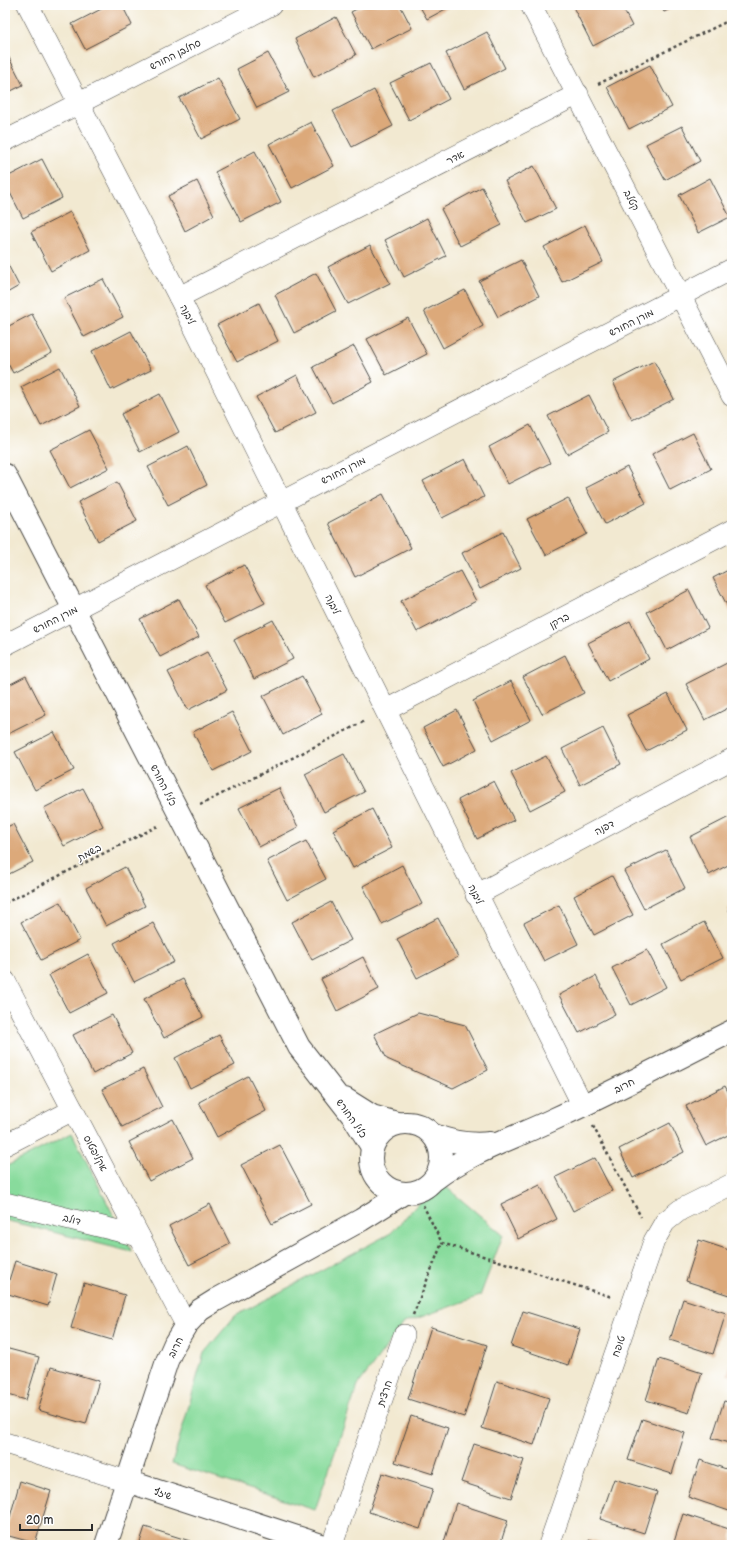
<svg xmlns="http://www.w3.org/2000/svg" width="737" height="1550" font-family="'Balsamiq Sans','Playpen Sans Hebrew',sans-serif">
<rect width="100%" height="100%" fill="#fff"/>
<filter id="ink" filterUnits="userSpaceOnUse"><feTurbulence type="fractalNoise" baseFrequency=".025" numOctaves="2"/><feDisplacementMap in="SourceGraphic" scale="8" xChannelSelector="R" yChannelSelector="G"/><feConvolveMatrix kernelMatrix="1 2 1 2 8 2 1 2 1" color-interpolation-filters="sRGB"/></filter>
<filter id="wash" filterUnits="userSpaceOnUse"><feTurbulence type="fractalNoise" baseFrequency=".012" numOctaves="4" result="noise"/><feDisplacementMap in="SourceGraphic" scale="16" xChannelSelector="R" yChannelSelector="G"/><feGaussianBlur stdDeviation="0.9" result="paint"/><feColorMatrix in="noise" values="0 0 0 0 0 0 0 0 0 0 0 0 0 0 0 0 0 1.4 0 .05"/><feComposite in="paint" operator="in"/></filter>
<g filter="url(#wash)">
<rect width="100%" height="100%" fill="#f2e9d1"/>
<!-- green -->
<g fill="#88db9c" stroke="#5a8364">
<path d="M72,1133L132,1252L5,1220V1167Z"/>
<path d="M439,1181L503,1235L480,1296L404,1323L358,1385L315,1510L172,1464L204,1353L235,1316L391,1233Z"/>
</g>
<g id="blocks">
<!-- building -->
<g fill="#dca97a">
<path d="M109,5H122L132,25L85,49L72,24Z"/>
<path d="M364,5H400L412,28L371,49L351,12Z"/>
<path d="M419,5H453L427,19Z"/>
<path d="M572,5H621L632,26L593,46Z"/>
<path d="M660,5H678L664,12Z"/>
<path d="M336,17L356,55L314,77L295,39Z"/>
<path d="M487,32L505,68L464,89L446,53Z"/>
<path d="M5,50L23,85L5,94Z"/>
<path d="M268,53L289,92L257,108L237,69Z"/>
<path d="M431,63L449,99L409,120L390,83Z"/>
<path d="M650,65L672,107L629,129L607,87Z"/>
<path d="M218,78L240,119L201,139L179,98Z"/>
<path d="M374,90L393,126L352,147L333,111Z"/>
<path d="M311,122L334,166L292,188L269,144Z"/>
<path d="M682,126L700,161L665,180L646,144Z"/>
<path d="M255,151L281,202L241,222L215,172Z"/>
<path d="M42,159L62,198L23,218L5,183V178Z"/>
<path d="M534,166L556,209L527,223L505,181Z"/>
<path d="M710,178L730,217L698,233L679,195Z"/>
<path d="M197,181L214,215L185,231L168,196Z"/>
<path d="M482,187L502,225L460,246L441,209Z"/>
<path d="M70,212L90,250L51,271L31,232Z"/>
<path d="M427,218L446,256L404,277L385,240Z"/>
<path d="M585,225L603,262L562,282L544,247Z"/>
<path d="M370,245L390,283L348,304L328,267Z"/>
<path d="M5,259L19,286L5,294Z"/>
<path d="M521,260L539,296L498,317L479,281Z"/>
<path d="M316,273L336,311L294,333L275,295Z"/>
<path d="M103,279L123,317L84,337L64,298Z"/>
<path d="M465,290L483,326L443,348L424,311Z"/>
<path d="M259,303L278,341L237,362L217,325Z"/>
<path d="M32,314L52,353L13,373L5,358V328Z"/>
<path d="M408,318L427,354L386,375L367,339Z"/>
<path d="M131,331L151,370L111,390L92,351Z"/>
<path d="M354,346L373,382L332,403L313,367Z"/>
<path d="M654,361L674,399L632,420L613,382Z"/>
<path d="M60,367L80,406L41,426L21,387Z"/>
<path d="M297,375L316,412L275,433L256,397Z"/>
<path d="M160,394L179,432L140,452L121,414Z"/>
<path d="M589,395L608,432L567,454L548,416Z"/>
<path d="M530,425L550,463L508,484L489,447Z"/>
<path d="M89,430L109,468L70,488L50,450Z"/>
<path d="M693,433L711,469L670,490L652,454Z"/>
<path d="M188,446L207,485L168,505L148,467Z"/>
<path d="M465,459L484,497L442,518L423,481Z"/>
<path d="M627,467L646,503L605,524L586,488Z"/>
<path d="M117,482L137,521L98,541L78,502Z"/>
<path d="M383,494L411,548L355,577L328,523Z"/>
<path d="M568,498L587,534L546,555L527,519Z"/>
<path d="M503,532L521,568L480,589L462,553Z"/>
<path d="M244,565L265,603L225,623L205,585Z"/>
<path d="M732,568V615L713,578Z"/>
<path d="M460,571L476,601L417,632L401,601Z"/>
<path d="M689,590L708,628L667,650L647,612Z"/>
<path d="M179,599L199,637L160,657L140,619Z"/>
<path d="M273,620L293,659L254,679L234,640Z"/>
<path d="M630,621L649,659L608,681L588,643Z"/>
<path d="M207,652L227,690L188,710L168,672Z"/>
<path d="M565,655L584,693L542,714L523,677Z"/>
<path d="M727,663L732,673V706L705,720L686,684Z"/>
<path d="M26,676L46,715L6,735L5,687Z"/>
<path d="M302,676L322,714L283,735L263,696Z"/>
<path d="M511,681L531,720L493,740L473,701Z"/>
<path d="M668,694L687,730L646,751L627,715Z"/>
<path d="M457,710L477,749L443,767L423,728Z"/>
<path d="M232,712L252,751L213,771L193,732Z"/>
<path d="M603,728L621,764L580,785L562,749Z"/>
<path d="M54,732L74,770L35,790L15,752Z"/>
<path d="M344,754L364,792L324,812L305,774Z"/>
<path d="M546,756L565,792L530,810L511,773Z"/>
<path d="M494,781L514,820L477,839L458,800Z"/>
<path d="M83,788L103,826L64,846L44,808Z"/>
<path d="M279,788L298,827L259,847L239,808Z"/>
<path d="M372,809L392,848L353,868L333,830Z"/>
<path d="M731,816L732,863L709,875L690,837Z"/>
<path d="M13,824L33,862L5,876V828Z"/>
<path d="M306,841L326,879L287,900L267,861Z"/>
<path d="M666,850L685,888L644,909L624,871Z"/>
<path d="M402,865L422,904L382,924L363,886Z"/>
<path d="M125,867L145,906L106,926L86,888Z"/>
<path d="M612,876L633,915L594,935L574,896Z"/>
<path d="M60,902L80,940L41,960L21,922Z"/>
<path d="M331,902L351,940L312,960L292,922Z"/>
<path d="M559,905L578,944L544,961L524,923Z"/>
<path d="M732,907V916L728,909Z"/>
<path d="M438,918L458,957L417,978L397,939Z"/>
<path d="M704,922L723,958L681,979L663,944Z"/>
<path d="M153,923L174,962L134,982L114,943Z"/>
<path d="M647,950L666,987L631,1005L612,968Z"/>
<path d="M88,954L108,993L69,1013L49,975Z"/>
<path d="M363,957L379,989L337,1011L321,979Z"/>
<path d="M596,976L615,1014L579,1033L559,995Z"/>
<path d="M183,979L203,1017L164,1038L144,999Z"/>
<path d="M418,1013L465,1025L488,1070L453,1088L387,1059L374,1034Z"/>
<path d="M112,1015L132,1053L93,1074L73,1035Z"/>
<path d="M219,1035L235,1065L190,1088L175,1058Z"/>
<path d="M143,1069L162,1107L122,1127L102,1089Z"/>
<path d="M248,1076L266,1111L217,1137L199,1102Z"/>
<path d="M725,1086L732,1099V1133L706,1146L686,1106Z"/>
<path d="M173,1119L193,1158L149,1181L129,1142Z"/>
<path d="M670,1123L684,1152L633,1178L619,1149Z"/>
<path d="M280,1145L311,1204L272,1224L241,1165Z"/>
<path d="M595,1158L612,1191L573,1211L556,1177Z"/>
<path d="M540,1185L557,1219L518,1239L501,1204Z"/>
<path d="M210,1204L230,1244L189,1265L169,1226Z"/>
<path d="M699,1240L732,1251V1287L729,1295L686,1281Z"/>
<path d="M15,1261L57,1274L48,1306L5,1293Z"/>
<path d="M84,1283L125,1295L112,1340L71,1328Z"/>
<path d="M683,1299L726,1313L713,1354L670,1340Z"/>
<path d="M523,1311L580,1329L568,1365L511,1346Z"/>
<path d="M431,1327L487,1345L464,1417L408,1399Z"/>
<path d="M5,1348L39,1357L26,1400L5,1394Z"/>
<path d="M659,1359L702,1373L689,1413L646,1400Z"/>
<path d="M732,1359V1376L727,1375Z"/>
<path d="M51,1367L99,1381L86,1424L38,1410Z"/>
<path d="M497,1381L549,1398L534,1445L482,1428Z"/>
<path d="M724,1401L732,1403V1444L712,1438Z"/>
<path d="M411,1416L448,1428L433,1474L395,1462Z"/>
<path d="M642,1419L685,1433L672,1474L628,1460Z"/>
<path d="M474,1444L524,1460L511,1498L461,1482Z"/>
<path d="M700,1460L732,1471V1512L688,1497Z"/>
<path d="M382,1473L433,1489L420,1529L369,1512Z"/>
<path d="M614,1479L657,1492L644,1533L600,1519Z"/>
<path d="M20,1481L51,1491L35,1543L5,1535Z"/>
<path d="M456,1503L508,1520L500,1545H453L444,1542Z"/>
<path d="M683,1514L732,1530V1545H673Z"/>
<path d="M145,1527L190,1541L189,1545H139Z"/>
<path d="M589,1539L607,1545H587Z"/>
</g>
</g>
</g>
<g filter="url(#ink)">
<use href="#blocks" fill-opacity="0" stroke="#494844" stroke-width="1"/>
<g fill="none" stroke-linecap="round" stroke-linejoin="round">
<!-- minor casing -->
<g stroke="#494844" stroke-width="22">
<g id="minor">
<path d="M28,5L179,297L583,1106"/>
<path d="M531,5L732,396"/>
<path d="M5,141L271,5"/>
<path d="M179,297L578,94"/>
<path d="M5,645L732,269"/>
<path d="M386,710L732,530"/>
<path d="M476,895L732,759"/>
<path d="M5,981L186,1325"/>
<path d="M5,1145L73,1110"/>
<path d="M5,1203L139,1236"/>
<path d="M5,1443L127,1481"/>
<path d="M332,1545L404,1335"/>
<path d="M549,1545L654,1241L665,1222L680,1210L732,1184"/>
</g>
</g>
<!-- tertiary casing -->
<g stroke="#494844" stroke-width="24">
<g id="tertiary">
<path d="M5,475L299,1047L352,1115L372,1147"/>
<path d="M345,1099L372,1116L397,1123"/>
<circle cx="406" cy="1158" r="35"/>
<path d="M434,1135C453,1143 470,1145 490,1143"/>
<path d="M435,1179C470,1152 512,1139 552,1120C613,1092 672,1061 732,1031"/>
<path d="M127,1481L321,1545"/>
<path d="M106,1545L167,1361L175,1343L186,1325L200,1310L216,1300L361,1220L404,1193"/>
</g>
</g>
<!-- path -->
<g stroke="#494844" stroke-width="2.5" stroke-dasharray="3 3" stroke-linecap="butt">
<path d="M598,84L732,19"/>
<path d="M200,805L365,721"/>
<path d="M5,903L160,825"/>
<path d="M593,1126L641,1217"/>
<path d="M423,1205L442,1243L612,1297"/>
<path d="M413,1315L442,1243"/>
</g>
<!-- minor -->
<use href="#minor" stroke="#fff" stroke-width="21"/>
<!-- tertiary -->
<use href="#tertiary" stroke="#fff" stroke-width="22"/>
</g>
</g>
<g text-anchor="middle" stroke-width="3" stroke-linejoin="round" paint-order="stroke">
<!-- street labels -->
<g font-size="10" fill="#2b2b2b" stroke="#fff">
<text transform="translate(175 54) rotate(-27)" y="4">סחלבן החורש</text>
<text transform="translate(455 157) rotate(-27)" y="4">אדר</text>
<text transform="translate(632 200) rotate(63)" y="4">קטלב</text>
<text transform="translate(188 314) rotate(63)" y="4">ליבנה</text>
<text transform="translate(631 322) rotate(-27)" y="4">מורן החורש</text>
<text transform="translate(343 470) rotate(-27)" y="4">מורן החורש</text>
<text transform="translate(333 604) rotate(64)" y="4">ליבנה</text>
<text transform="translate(55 619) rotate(-27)" y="4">מורן החורש</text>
<text transform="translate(559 620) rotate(-28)" y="4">ברקן</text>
<text transform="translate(164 785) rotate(63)" y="4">כליל החורש</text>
<text transform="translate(604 827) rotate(-28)" y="4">דפנה</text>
<text transform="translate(89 852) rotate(-27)" y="4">בשמת</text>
<text transform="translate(476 894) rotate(64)" y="4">ליבנה</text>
<text transform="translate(624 1085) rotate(-27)" y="4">חרוב</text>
<text transform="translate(352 1118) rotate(55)" y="4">כליל החורש</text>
<text transform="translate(96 1153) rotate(62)" y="4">אקליפטוס</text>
<text transform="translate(72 1219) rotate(14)" y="4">דולב</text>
<text transform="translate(618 1346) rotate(-71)" y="4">טופח</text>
<text transform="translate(175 1347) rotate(-64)" y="4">חרוב</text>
<text transform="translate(384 1393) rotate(-71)" y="4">חרצית</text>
<text transform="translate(163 1493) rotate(18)" y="4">שיזף</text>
</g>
</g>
<!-- margin -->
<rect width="737" height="1550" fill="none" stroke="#fff" stroke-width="20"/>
<!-- scale -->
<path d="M20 1524v6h72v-6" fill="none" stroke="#2b2b2b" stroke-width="2"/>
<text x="26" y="1524" font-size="12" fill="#2b2b2b" stroke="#ffffff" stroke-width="3" paint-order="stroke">20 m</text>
</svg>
